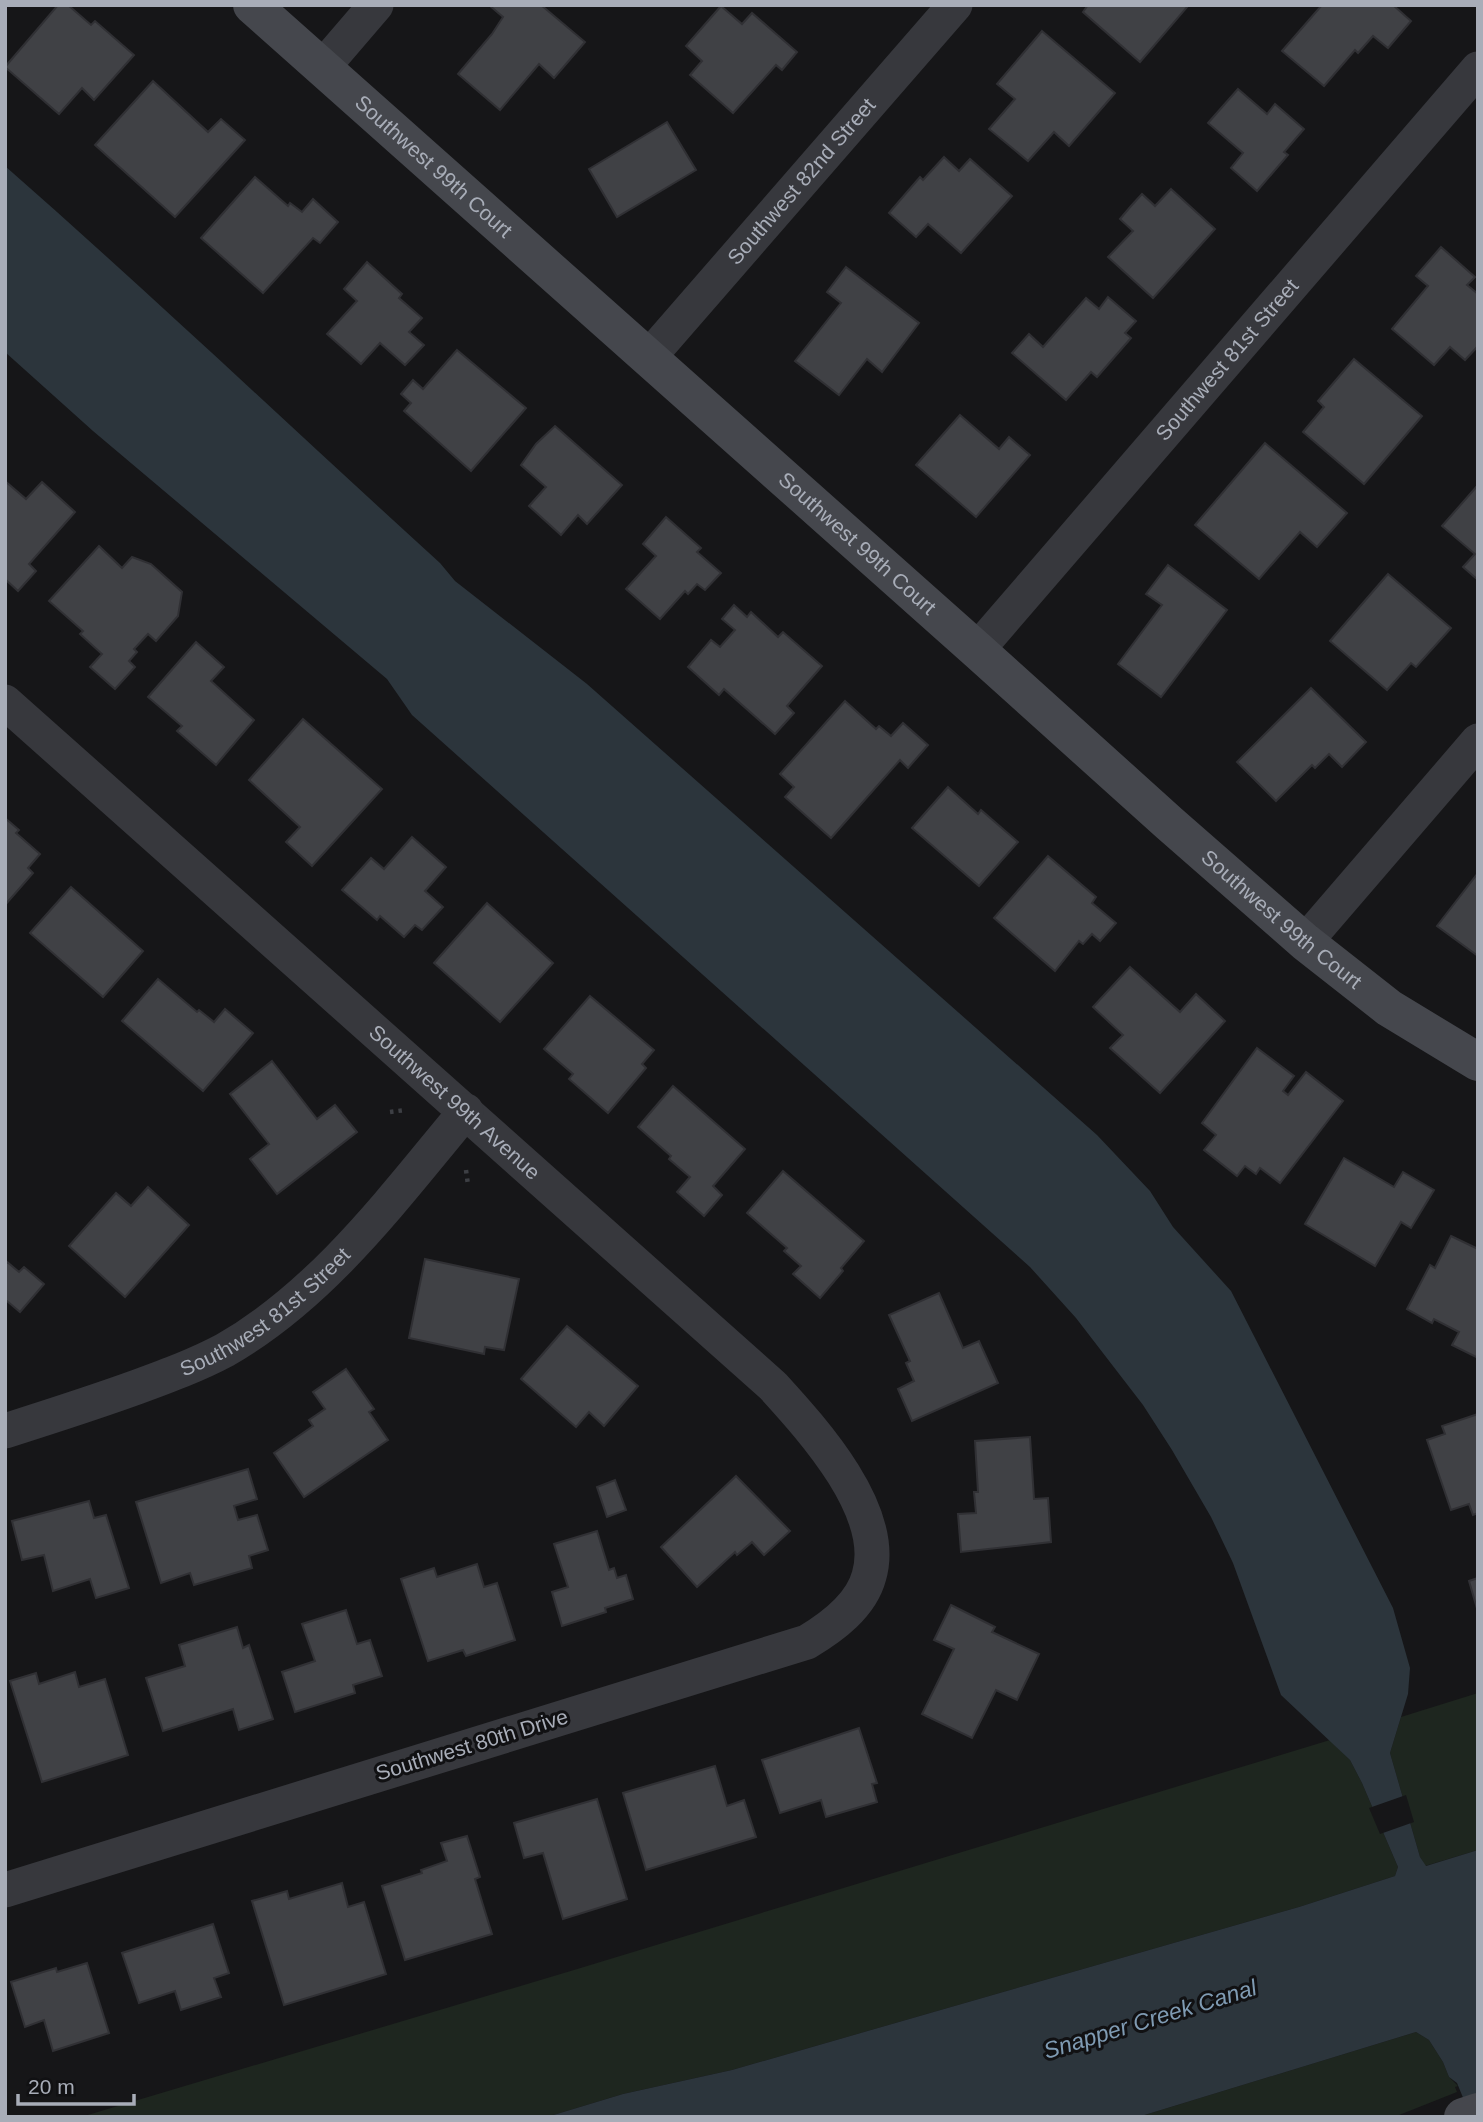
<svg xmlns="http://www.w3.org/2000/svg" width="1483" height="2122" font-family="Helvetica,sans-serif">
<rect width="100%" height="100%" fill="#161618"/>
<!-- green -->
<g fill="#1e261f">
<path d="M1478,1693V1850L1425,1866L1420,1857L1390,1753L1401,1717Z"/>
<path d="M1330,1740L1350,1760L1362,1783L1398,1867L1395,1876L1299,1907L732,2070L623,2094L547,2117H81L574,1970Z"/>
<path d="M1416,2032L1429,2040L1443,2062L1449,2077L1458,2086L1455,2087L1457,2092L1394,2117H1138Z"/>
</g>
<!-- water -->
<path fill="#2c353c" d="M5,166C153,296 295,431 440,563L455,581L587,684L1097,1135L1150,1191L1173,1227L1231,1291L1393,1608L1410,1668L1408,1694L1390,1753L1420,1857L1426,1866L1478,1850V2117H1471L1457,2083L1449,2077L1443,2062L1429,2040L1416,2032L1138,2117H547L623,2094L732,2070L1299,1907L1395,1876L1398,1867L1362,1783L1350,1760L1281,1695L1233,1563L1211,1517L1172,1450L1143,1405L1076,1318L1030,1267L412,715L387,679L93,431L5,352Z"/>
<!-- pier -->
<path fill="#161618" d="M1406,1795L1414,1822L1380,1834L1369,1808Z"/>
<!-- building -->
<g fill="#404145" stroke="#303034" stroke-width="2">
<path d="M58,5H68L91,25L95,21L134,55L94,100L82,88L59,114L5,67Z"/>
<path d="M489,5H541L585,42L554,78L539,64L500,110L458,74L492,34L503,17Z"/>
<path d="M1088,5H1188V6L1140,62L1083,12Z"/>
<path d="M1322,5H1393L1411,21L1388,48L1373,36L1358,53L1355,50L1324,86L1282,51Z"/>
<path d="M721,6L742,24L752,13L797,52L782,70L776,65L733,113L690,75L702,61L686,46Z"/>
<path d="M1042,31L1115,93L1069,146L1054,132L1028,161L989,129L1015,99L997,84Z"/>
<path d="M153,81L208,132L221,119L245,140L175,217L95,145Z"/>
<path d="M1238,89L1267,114L1275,104L1304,129L1284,152L1288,155L1257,191L1231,168L1243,153L1208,123Z"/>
<path d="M667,122L696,170L617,217L589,169Z"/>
<path d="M944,157L959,171L970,159L1012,196L961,253L928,224L916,237L889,213L920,177L923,180Z"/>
<path d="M255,177L288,206L290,203L302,212L313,199L338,222L320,243L313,238L263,293L201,238Z"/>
<path d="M1171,189L1215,229L1153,298L1108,257L1133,231L1120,219L1131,206L1142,194L1155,206Z"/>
<path d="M1441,247L1475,277L1467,285L1478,294V346L1465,360L1450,347L1434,365L1392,329L1428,286L1416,276Z"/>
<path d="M367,262L402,294L399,298L422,318L409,332L424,345L405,365L380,343L361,364L327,334L357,301L344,289Z"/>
<path d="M846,267L919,323L882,372L867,359L839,395L795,361L841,303L827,292Z"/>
<path d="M1108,297L1136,321L1125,333L1131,338L1097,377L1091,372L1066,400L1012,353L1029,334L1043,347L1086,298L1099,309Z"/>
<path d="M457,350L526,408L471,471L404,411L411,403L401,394L413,380L423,389Z"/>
<path d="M1354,359L1422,416L1364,484L1303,432L1324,407L1318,401Z"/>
<path d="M960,415L999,449L1009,437L1030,455L976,517L916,465Z"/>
<path d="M555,426L622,485L587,524L578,515L561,535L529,506L546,487L521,465L536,444Z"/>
<path d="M1265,443L1347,513L1317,547L1300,532L1259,579L1195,525Z"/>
<path d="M5,481L26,499L42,482L75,512L29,564L36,571L18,591L5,579Z"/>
<path d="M1478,485V580L1463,567L1475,554L1442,526Z"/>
<path d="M666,517L701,548L697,552L721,573L705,590L697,584L688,594L685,591L660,619L626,589L656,556L643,544Z"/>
<path d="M99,546L122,568L132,557L151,564L182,592L178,616L156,641L148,634L134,649L137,652L129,661L135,667L115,689L90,667L102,654L80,634L83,631L49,601Z"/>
<path d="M1168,565L1227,610L1161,697L1118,664L1162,605L1146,594Z"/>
<path d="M1388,574L1451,628L1416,667L1411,663L1387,690L1330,641Z"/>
<path d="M734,605L747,617L751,612L778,637L783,632L822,666L787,706L794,713L775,734L724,689L719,695L688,667L711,640L720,647L735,630L722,619Z"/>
<path d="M196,642L224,667L211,681L254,720L216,765L177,731L182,726L148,697Z"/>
<path d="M1311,688L1366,742L1342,767L1329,754L1315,768L1312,765L1276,801L1237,762Z"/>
<path d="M845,701L876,729L879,726L891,736L903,723L928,745L908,768L900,760L831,838L785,797L794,787L780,774Z"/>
<path d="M303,719L382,789L312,866L286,842L300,827L249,780Z"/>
<path d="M948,787L978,814L981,810L1018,842L979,886L912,828Z"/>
<path d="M5,818L19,830L16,833L40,854L28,868L33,873L5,905Z"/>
<path d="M412,837L446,867L425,891L443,907L422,930L415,925L404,937L380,916L377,920L342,890L371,858L384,869Z"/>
<path d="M1048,856L1096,897L1092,903L1116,923L1100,941L1092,934L1083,944L1079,941L1055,971L994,918Z"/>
<path d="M1478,873V956L1437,926Z"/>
<path d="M71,887L143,951L103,997L30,933Z"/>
<path d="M487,903L553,963L500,1022L434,963Z"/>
<path d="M1130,967L1180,1012L1196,994L1225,1021L1160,1093L1110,1048L1123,1035L1093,1007Z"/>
<path d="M158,979L197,1012L199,1010L214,1022L225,1009L253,1033L203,1091L122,1021Z"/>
<path d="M590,996L654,1050L642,1064L646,1068L608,1113L569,1079L573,1074L544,1049Z"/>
<path d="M1257,1048L1294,1076L1283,1091L1288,1095L1306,1072L1343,1101L1280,1183L1260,1168L1256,1174L1245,1166L1237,1176L1204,1150L1216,1135L1202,1123Z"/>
<path d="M272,1061L317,1119L335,1105L357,1132L277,1194L250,1159L269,1144L230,1094Z"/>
<path d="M673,1086L745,1149L713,1186L722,1195L704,1216L677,1192L690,1177L669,1159L671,1156L638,1127Z"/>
<path d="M1344,1158L1394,1187L1403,1172L1434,1190L1411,1228L1401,1222L1375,1266L1305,1224Z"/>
<path d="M783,1171L864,1241L841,1268L843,1271L820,1298L793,1274L801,1266L784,1251L787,1248L747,1213Z"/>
<path d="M148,1187L189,1225L125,1297L69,1246L116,1193L131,1206Z"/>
<path d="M1451,1236L1478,1249V1358L1452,1345L1459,1332L1434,1319L1432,1323L1407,1309L1430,1265L1435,1268Z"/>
<path d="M425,1259L519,1279L504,1350L485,1347L484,1354L409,1338Z"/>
<path d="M6,1261L19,1272L24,1267L44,1284L20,1312L7,1301L5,1303Z"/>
<path d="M939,1293L963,1348L979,1341L998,1383L912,1421L898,1389L914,1381L906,1363L910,1361L889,1315Z"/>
<path d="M567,1326L638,1386L604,1426L589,1412L576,1427L521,1379Z"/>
<path d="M346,1369L374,1409L369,1412L388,1440L304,1497L274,1453L313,1426L309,1420L325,1409L313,1392Z"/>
<path d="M1478,1414V1513L1473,1515L1469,1504L1451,1510L1427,1440L1445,1434L1442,1426Z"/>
<path d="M1030,1437L1034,1499L1048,1498L1051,1542L961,1552L958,1514L976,1513L974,1492H978L975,1441Z"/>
<path d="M248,1469L257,1499L234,1506L238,1520L257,1515L268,1550L249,1556L252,1568L194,1585L190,1573L161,1583L136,1502Z"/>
<path d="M736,1476L790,1531L764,1555L752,1542L737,1555L735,1552L697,1587L661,1547Z"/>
<path d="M615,1480L626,1510L607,1517L597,1487Z"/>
<path d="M89,1501L94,1518L106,1515L129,1588L96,1598L90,1579L53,1591L44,1555L22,1560L12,1521Z"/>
<path d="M597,1531L609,1570L614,1568L617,1578L626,1575L633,1599L605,1608L606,1612L562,1626L552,1592L568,1587L554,1544Z"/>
<path d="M477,1564L484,1587L497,1583L515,1640L466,1656L463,1650L428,1661L401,1579L434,1568L437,1577Z"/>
<path d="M1478,1578V1612L1469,1581Z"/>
<path d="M951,1605L995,1627L992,1632L1039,1654L1017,1700L996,1690L972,1738L922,1714L954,1649L934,1640Z"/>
<path d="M346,1610L357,1644L370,1640L382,1676L353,1685L355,1693L295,1712L282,1672L315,1661L302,1624Z"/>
<path d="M237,1627L243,1648L249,1645L273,1719L239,1730L233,1709L163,1731L146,1678L185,1666L179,1645Z"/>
<path d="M75,1672L79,1687L105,1679L128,1755L42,1782L10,1681L36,1673L39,1684Z"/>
<path d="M859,1728L877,1783L872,1784L877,1802L826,1817L821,1800L780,1813L762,1760Z"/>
<path d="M715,1766L727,1806L744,1800L756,1837L646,1870L623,1793Z"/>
<path d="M597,1799L627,1899L563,1919L543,1853L524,1858L514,1823Z"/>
<path d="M467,1836L480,1877L475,1879L492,1934L405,1960L382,1886L422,1873L421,1870L447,1861L441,1843Z"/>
<path d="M342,1883L348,1907L364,1902L386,1974L284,2005L252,1901L287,1891L289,1899Z"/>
<path d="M213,1924L229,1973L214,1978L221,1997L181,2010L175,1991L139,2003L122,1953Z"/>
<path d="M87,1963L109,2033L53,2051L44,2020L25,2027L11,1982L56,1968L57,1972Z"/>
</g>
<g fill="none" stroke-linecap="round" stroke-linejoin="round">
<!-- path -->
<g stroke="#3d3f44" stroke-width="4.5" stroke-dasharray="3.5 5" stroke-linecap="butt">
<path d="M390,1112L405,1110"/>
<path d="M466,1170L468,1185"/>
</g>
<!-- street -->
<g stroke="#37383d" stroke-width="35">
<path d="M322,68L376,5"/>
<path id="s1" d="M648,358L955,5"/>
<path id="s2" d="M977,650L1478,69"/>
<path id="s3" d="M5,702L773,1386C813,1430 888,1512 869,1576C861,1606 832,1627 807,1642L5,1890"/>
<path d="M1305,942L1478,741"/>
<path id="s4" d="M5,1431C49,1417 93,1403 137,1387C167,1376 197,1365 225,1350C324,1293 394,1197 466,1111"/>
</g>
<!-- secondary -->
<g stroke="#45474d" stroke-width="38">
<path id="s5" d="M252,5L977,650L1169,823L1305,942L1389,1008L1478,1062"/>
<path d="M1463,2117L1478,2112"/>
</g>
</g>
<g text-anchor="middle" stroke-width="6" stroke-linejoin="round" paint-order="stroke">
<!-- street labels -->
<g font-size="21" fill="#a8adb8" stroke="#111113">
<text dy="7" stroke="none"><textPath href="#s5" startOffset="243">Southwest 99th Court</textPath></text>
<text dy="7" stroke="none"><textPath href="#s1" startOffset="234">Southwest 82nd Street</textPath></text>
<text dy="7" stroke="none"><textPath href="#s2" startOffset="383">Southwest 81st Street</textPath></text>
<text dy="7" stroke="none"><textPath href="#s5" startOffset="810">Southwest 99th Court</textPath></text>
<text dy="7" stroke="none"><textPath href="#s5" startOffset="1377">Southwest 99th Court</textPath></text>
<text dy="7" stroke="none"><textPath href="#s3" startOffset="602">Southwest 99th Avenue</textPath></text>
<text dy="7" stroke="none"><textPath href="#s4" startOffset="289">Southwest 81st Street</textPath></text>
<text transform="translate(472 1745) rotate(-17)" y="7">Southwest 80th Drive</text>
</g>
<!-- water labels -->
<g font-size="23" font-style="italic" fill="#7f9bb3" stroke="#111113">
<text transform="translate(1150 2019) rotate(-17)" y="8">Snapper Creek Canal</text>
</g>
</g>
<!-- border -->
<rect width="1483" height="2122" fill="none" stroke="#a8adb8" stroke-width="14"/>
<!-- scale -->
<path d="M18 2094v10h116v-10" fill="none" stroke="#a8adb8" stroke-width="3.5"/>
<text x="28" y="2094" font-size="21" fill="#a8adb8" stroke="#111113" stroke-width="5" paint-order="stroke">20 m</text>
</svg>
